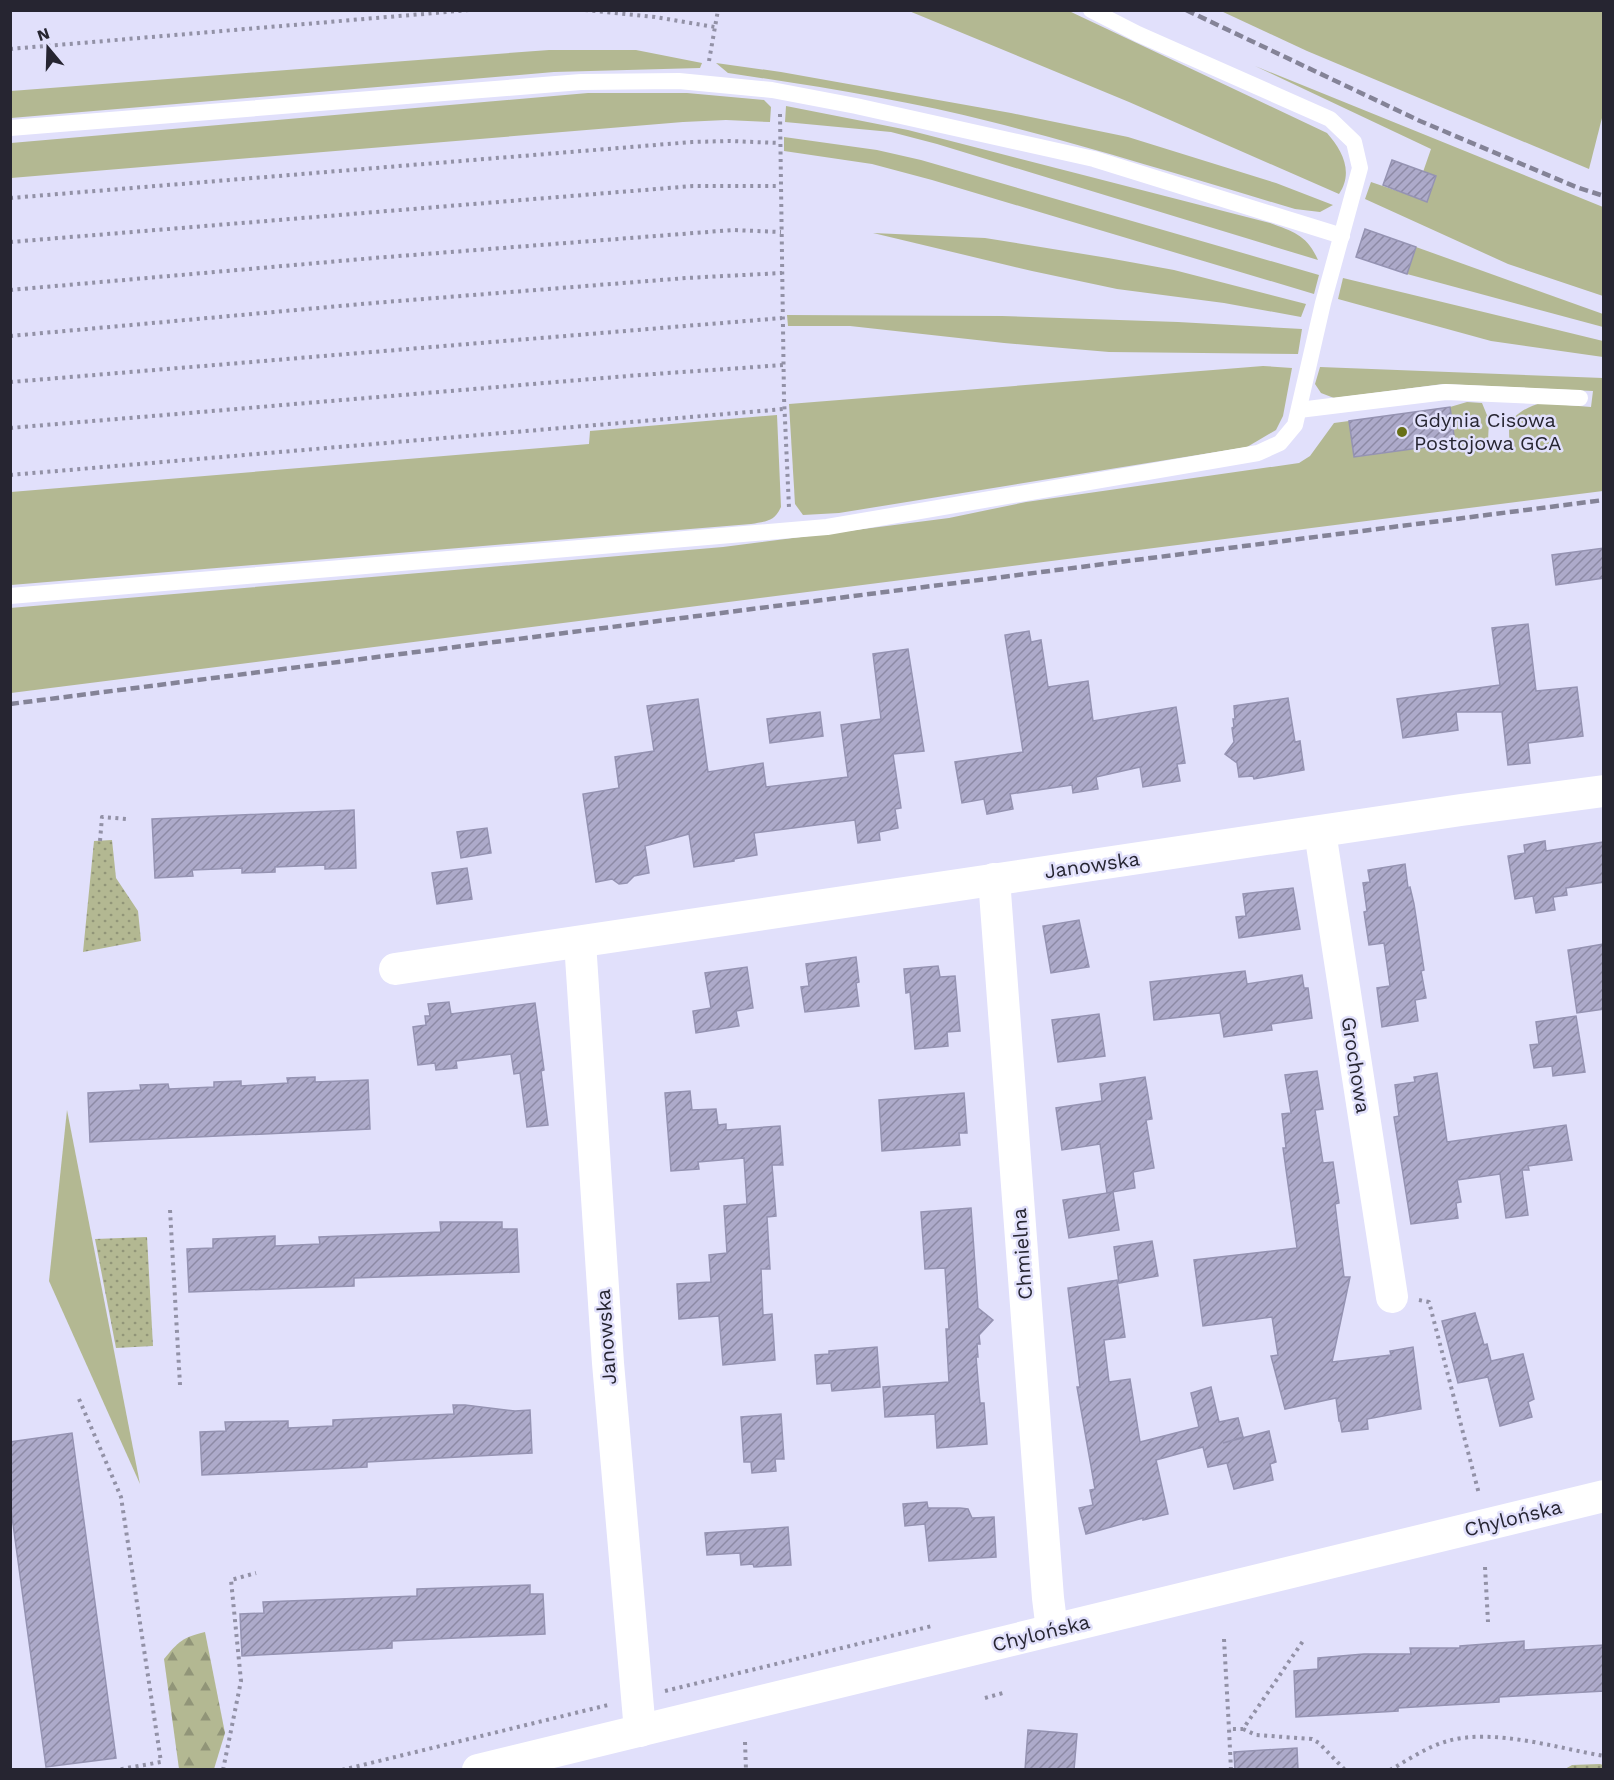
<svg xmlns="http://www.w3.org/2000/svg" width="1614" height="1780" font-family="'Work Sans',sans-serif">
<defs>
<pattern id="forest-firs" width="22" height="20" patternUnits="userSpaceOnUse" patternTransform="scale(1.5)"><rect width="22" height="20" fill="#b3b892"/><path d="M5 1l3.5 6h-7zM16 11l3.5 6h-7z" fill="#919578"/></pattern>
<pattern id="park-dots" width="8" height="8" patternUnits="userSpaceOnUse" patternTransform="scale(1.5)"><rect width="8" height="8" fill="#b3b892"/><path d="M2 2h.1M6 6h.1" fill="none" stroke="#919578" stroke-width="1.8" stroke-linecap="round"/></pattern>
<pattern id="building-hatch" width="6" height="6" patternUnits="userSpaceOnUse" patternTransform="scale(1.5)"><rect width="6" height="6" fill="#adaaca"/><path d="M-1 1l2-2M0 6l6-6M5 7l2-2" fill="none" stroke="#8d8aa5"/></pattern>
</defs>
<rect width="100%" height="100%" fill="#e1e0fb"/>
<!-- green -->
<g fill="#b3b892">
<path d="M909,11H1069L1327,133C1342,150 1354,172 1339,194L1129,102Z"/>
<path d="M1221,11H1603V114L1589,169L1307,51Z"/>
<path d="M549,50H636L702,63L700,68L554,72L11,118V91Z"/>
<path d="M716,63L781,72L1011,113L1128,137L1276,183L1333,205L1320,212L1295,209C1194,179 1094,148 992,122C905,100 816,86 728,73Z"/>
<path d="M1255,66L1603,207V296L1508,264L1365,199L1371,182L1427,201L1423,172L1431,149Z"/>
<path d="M588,93H687L764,100L771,107L770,122L726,120L683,122L11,178V143Z"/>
<path d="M786,106L908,130L1270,223C1294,232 1307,235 1318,260L937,144L891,132L785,122Z"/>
<path d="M784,137L877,150L921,160L1319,275L1314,294L932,180L872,164L784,151Z"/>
<path d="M873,233L985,238L1108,258L1174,270L1306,304L1301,317L1224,303L1117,289L1032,271Z"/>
<path d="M1416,247L1603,314V327L1407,274Z"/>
<path d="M1343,278L1603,341V357L1491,341L1338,299Z"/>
<path d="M787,315L1002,316L1178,322L1302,329L1298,354L1109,352L1004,343L850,326H788Z"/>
<path d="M1263,366L1292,368L1283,416L1276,430L1247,447L839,513L803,515L795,504L789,404Z"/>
<path d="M1320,367L1603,378V491L11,693L10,608L723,547L949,518L1026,502L1299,463L1310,456L1334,423L1349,421L1354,457L1454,443L1450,407L1467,402L1482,403L1489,420L1488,441L1509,444C1510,439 1508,430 1510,425C1514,413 1530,406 1541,403L1591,407L1593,391L1443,384L1334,398L1321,393L1315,384Z"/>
<path d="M777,415L781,507C774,522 767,521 751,524L11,585V492L589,444L590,431Z"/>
<path d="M67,1110L140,1484L49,1281Z"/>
</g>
<!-- forest -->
<path fill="url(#forest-firs)" d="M205,1632L225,1733L214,1769H179L164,1659C178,1642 183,1637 205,1632Z"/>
<!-- park -->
<g fill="url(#park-dots)">
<path d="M112,840L116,878L138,911L141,941L83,952L94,841Z"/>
<path d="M147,1237L153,1346L116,1348L95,1239Z"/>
<path d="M1572,1765L1600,1764L1603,1765V1769H1565Z"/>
</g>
<!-- building -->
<g fill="url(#building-hatch)" stroke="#9593b2" stroke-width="1.5">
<path d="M1392,160L1436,176L1427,202L1383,185Z"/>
<path d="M1365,229L1416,247L1407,274L1356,257Z"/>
<path d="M1450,407L1455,443L1354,457L1349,421Z"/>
<path d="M1604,548V578L1556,585L1552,555Z"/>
<path d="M1528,624L1536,691L1577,687L1583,736L1528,743L1530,763L1508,765L1502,712H1456L1458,730L1403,738L1397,699L1500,685L1492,628Z"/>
<path d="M1029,631L1031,642L1041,640L1048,687L1088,681L1093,721L1176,707L1185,763L1177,764L1180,781L1143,787L1140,767L1096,777L1098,789L1073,793L1072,785L1010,794L1013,809L987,814L984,799L962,803L955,762L1023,752L1005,635Z"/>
<path d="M908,649L924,751L893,754L901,808L895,809L898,828L879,832L880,840L858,843L855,820L754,833L757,855L734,859V861L694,867L689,834L645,846L649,873L634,876L627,883L619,884L612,879L596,882L583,794L619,788L615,757L654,751L647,706L698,699L708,772L763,763L766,787L848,777L841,725L881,719L873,654Z"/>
<path d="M1288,698L1295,742L1300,741L1304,770L1254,779L1253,776L1239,777L1237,763L1225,754L1234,742L1232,728L1234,727L1233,719H1235L1234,706Z"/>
<path d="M820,712L823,736L770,743L767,719Z"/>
<path d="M354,810L356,868L325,869V865L275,867V872L242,873V868L192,870L193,876L155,878L152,819Z"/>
<path d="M487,828L491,853L461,858L457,832Z"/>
<path d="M1545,841L1546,851L1604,842V882L1566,888L1567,895L1553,897L1555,910L1536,913L1533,896L1515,899L1508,856L1525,853L1524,845Z"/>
<path d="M1405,864L1408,888L1410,887L1414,904L1424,970L1421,971L1426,998L1415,1000L1418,1021L1382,1027L1377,988L1390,986L1384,943L1369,945L1364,912L1367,911L1363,883L1370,882L1368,870Z"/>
<path d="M467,868L472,899L437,904L432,873Z"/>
<path d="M1293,888L1300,929L1239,938L1236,917L1246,916L1243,894Z"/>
<path d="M1079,920L1089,967L1051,973L1043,926Z"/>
<path d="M1604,944V1009L1577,1013L1568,950Z"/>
<path d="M856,957L859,982L856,983L859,1006L805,1012L801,987L809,986L806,964Z"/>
<path d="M938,966L940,977L955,976L960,1031L947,1032L948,1046L915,1049L910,992L906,993L904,969Z"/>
<path d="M747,967L753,1008L736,1011L739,1026L696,1033L693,1011L711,1008L705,973Z"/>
<path d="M1245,971L1247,984L1302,975L1304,988H1308L1312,1018L1271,1024L1272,1030L1224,1037L1220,1013L1154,1020L1150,982Z"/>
<path d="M449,1002L451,1014L535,1003L544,1070L541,1071L548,1125L527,1127L520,1073L514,1074L511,1054L456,1061L457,1068L436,1070L435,1063L418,1065L413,1027L426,1025L425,1016H430L428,1004Z"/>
<path d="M1099,1014L1105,1056L1058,1062L1052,1020Z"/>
<path d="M1576,1016L1585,1072L1553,1076L1552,1066L1534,1068L1530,1045L1539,1044L1536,1022Z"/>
<path d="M1317,1071L1323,1109L1315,1110L1323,1163L1333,1162L1339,1203L1335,1204L1344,1277H1350L1332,1362L1391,1355L1390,1351L1413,1347L1421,1409L1367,1419L1368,1429L1342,1432L1340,1421H1339L1336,1398L1285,1409L1271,1356L1278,1355L1272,1317L1203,1326L1194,1260L1297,1248L1283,1148H1286L1282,1114L1291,1113L1285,1075Z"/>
<path d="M1437,1073L1447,1142L1566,1125L1572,1160L1528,1166L1529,1170H1522L1528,1215L1506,1218L1500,1174L1457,1180L1461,1202L1456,1203L1458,1218L1411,1224L1394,1117L1399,1116L1395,1085L1415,1082L1414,1077Z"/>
<path d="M315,1077V1082L368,1080L370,1129L90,1142L88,1093L141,1090L140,1085L168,1084L169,1089L214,1087V1082L241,1081V1086L288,1083L287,1078Z"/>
<path d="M1145,1077L1152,1119L1146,1120L1154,1168L1133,1172L1135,1188L1107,1193L1100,1144L1062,1150L1056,1108L1102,1101L1100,1084Z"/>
<path d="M690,1091L692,1110L716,1109L718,1125L726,1124V1130L780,1126L783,1165H772L776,1216L767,1217L770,1269H761L763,1315L772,1314L775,1360L723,1365L719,1316L679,1319L677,1284L711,1282L709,1255L727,1253L724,1206L747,1204L744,1158L698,1162L699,1169L671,1171L665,1093Z"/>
<path d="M964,1093L967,1133H959L960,1145L882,1151L879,1100Z"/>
<path d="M1113,1192L1119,1230L1069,1238L1063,1200Z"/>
<path d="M971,1208L978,1308L993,1320L979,1335L980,1344H977L978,1357H976L980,1403H984L987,1444L937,1448L935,1414L885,1417L883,1387L949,1382L946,1329H949L945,1268L925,1269L921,1212Z"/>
<path d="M440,1222H502V1229H517L519,1272L354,1278V1286L189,1292L187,1249L213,1248V1239L275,1236V1246L320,1244L319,1237L441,1232Z"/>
<path d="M1152,1241L1158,1276L1119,1283L1114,1247Z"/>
<path d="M1117,1280L1125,1337L1104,1340L1109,1382L1130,1379L1140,1442L1199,1427L1191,1393L1211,1387L1219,1422L1238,1418L1243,1437L1223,1443L1269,1431L1276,1462L1270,1464L1273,1480L1234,1489L1227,1463L1208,1467L1203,1447L1156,1460L1168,1514L1143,1520V1518L1086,1534L1079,1508L1093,1505L1090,1490L1095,1489L1077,1387H1080L1068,1288Z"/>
<path d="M1475,1313L1484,1345L1487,1344L1491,1361L1523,1354L1534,1399L1528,1402L1532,1417L1500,1426L1488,1377L1458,1383L1442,1321Z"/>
<path d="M877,1347L880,1387L832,1391L831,1383L817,1384L815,1355L829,1354V1351Z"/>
<path d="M453,1405H465L515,1411L530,1410L532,1453L367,1462V1467L202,1475L200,1432L226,1431L225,1422L288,1421V1428L333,1426V1420L454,1414Z"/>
<path d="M781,1414L784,1459H775L776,1471L752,1473L751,1462H744L741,1417Z"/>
<path d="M72,1433L116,1758L46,1767L10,1502V1442Z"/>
<path d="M927,1502L928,1508H960L968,1509L972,1518L994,1517L996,1557L929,1561L925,1524L905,1526L903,1504Z"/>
<path d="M788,1527L791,1565L754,1567L753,1564L741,1565L740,1553L707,1555L705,1533Z"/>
<path d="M530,1585V1594H543L545,1634L392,1641V1648L242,1656L240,1614L264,1613L263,1602L417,1596V1589Z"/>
<path d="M1524,1641V1650L1604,1645V1691L1499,1697V1702L1398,1708V1711L1296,1717L1294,1671L1318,1669V1658L1364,1654H1411L1410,1648H1460V1646Z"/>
<path d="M1028,1730L1077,1734L1074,1770H1025Z"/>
<path d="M1297,1748L1298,1770H1235L1234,1752Z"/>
</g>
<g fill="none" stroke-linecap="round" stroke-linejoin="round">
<!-- path -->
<g stroke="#9291a6" stroke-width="4" stroke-dasharray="3 4.5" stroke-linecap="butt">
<path d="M585,10L655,17L715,27"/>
<path d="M10,49L470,10"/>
<path d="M709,61L718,10"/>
<path d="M780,114L784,398L789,508"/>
<path d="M10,198L692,142L729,141L779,143"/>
<path d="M10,242L693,186H780"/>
<path d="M10,290L374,258L733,230L781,232"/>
<path d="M10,336L373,303L686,278L782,273"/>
<path d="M10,382L782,318"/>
<path d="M10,428L640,375L784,365"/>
<path d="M10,475L784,409"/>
<path d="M100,841L102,817L126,819"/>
<path d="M170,1210L180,1385"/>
<path d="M1419,1300L1429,1302L1479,1494"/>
<path d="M79,1399L121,1497L161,1762L116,1770"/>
<path d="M1485,1567L1488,1622"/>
<path d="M1224,1639L1229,1729"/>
<path d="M665,1691L932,1626"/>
<path d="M985,1698L1003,1693"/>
<path d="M1243,1729L1256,1735L1312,1739L1319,1743L1345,1770"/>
<path d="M745,1742L746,1770"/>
<path d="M223,1770L241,1681L231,1580L256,1573"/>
<path d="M342,1770L608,1705"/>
<path d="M1231,1770L1229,1729H1243L1303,1641"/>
<path d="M1390,1770C1408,1760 1428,1746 1448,1741C1493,1728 1557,1748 1604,1756"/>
</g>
<!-- service -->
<g stroke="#fff" stroke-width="16">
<path d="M10,128L581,82L679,81L772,90L856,106L1094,159L1342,236"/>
<path d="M1299,410L1446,392L1580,398"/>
<path d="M10,596L827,527L1258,453L1280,443L1295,425L1323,303L1360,168L1354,142L1330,119L1138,34L1091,10"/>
</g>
<!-- minor -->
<g stroke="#fff" stroke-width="32">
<path d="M1320,832L1392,1297"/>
<path d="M994,879L1048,1598L1052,1630"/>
<path d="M580,942L608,1363L640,1731"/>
<path d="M395,969L1461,810L1604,791"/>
<path d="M478,1770L1604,1496"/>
</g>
<!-- rail -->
<g stroke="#848397" stroke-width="4.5" stroke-dasharray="9 4.5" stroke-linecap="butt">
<path d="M1186,10L1420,121L1576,187L1604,196"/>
<path d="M10,704L1604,500"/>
</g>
</g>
<!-- markers -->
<circle fill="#676f16" stroke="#e1e0fb" stroke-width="2" cx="1402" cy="432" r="6"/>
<g text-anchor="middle" stroke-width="5" stroke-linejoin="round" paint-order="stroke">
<!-- poi labels -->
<g font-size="20" fill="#262531" stroke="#e1e0fb" text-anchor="start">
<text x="1414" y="427">Gdynia Cisowa<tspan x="1414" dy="23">Postojowa GCA</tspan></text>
</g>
<!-- street labels -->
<g font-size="20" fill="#262531" stroke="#e1e0fb">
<text transform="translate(1092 865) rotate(-8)" y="7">Janowska</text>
<text transform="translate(1356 1065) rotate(81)" y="7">Grochowa</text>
<text transform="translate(1022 1254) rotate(-94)" y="7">Chmielna</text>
<text transform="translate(606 1337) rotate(-94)" y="7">Janowska</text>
<text transform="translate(1513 1518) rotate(-14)" y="7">Chylońska</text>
<text transform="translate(1041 1633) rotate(-14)" y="7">Chylońska</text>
</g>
</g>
<!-- border -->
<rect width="1614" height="1780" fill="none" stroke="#262531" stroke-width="24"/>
<!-- north arrow -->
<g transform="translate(48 48) rotate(341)" stroke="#e1e0fb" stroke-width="4.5" paint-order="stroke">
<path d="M0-4.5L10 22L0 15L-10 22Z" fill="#262531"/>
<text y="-9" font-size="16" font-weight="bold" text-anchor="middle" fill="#262531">N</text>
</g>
</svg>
